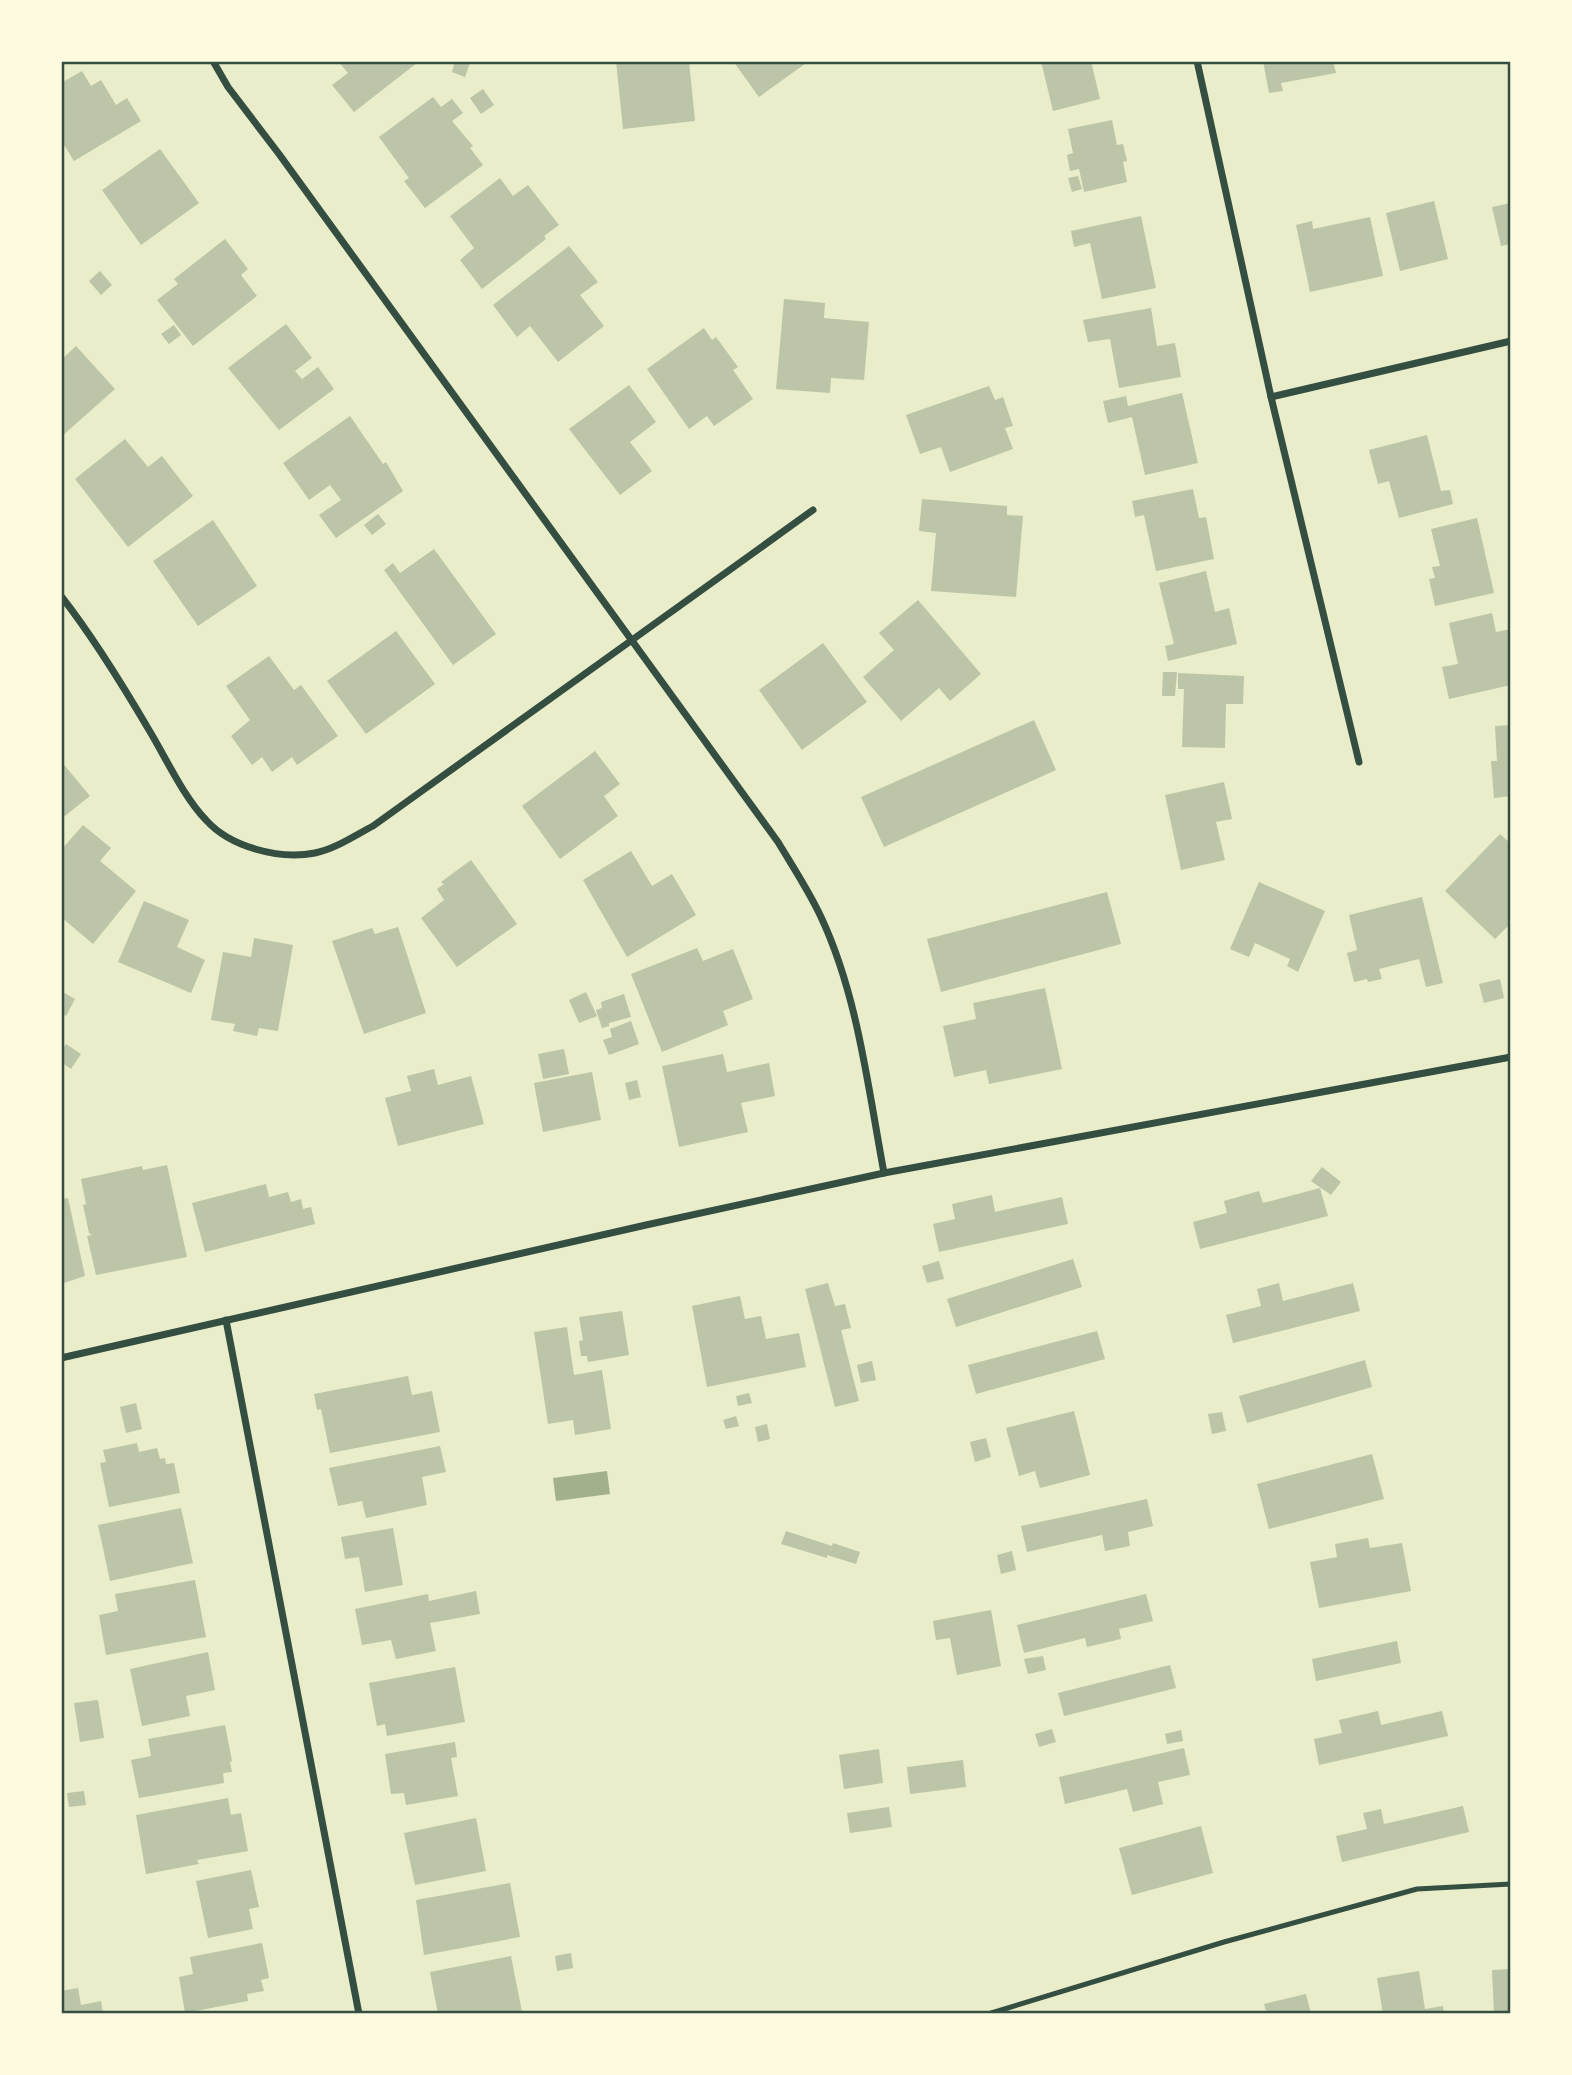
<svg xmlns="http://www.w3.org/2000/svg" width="1572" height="2075" font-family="'IBM Plex Serif',serif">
<rect width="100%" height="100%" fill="#e9edc9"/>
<!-- water -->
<path fill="#a3b18a" d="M607,1471L610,1494L556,1501L553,1478Z"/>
<!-- building -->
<g fill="#bcc5a7">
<path d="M338,61H415L417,63L354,112L332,85L348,73Z"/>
<path d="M455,61L470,63L465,77L452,72Z"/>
<path d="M616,61H689L695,121L623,129Z"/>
<path d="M733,61H809L759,97Z"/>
<path d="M1041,61H1091L1100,99L1053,111Z"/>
<path d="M1263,61H1333L1336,73L1281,83L1283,91L1269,93Z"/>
<path d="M82,71L91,86L101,80L116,105L127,98L141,121L74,161L61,140V83Z"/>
<path d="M483,89L494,105L481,114L470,98Z"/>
<path d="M433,97L441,107L452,99L463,113L452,121L473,146L470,148L483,165L425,208L404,181L409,178L379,137Z"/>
<path d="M1112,120L1117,145L1123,144L1127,161L1123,162L1127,182L1084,192L1079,169L1070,171L1067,155L1073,153L1068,129Z"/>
<path d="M160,149L199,203L141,245L102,190Z"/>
<path d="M1078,176L1082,189L1072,192L1068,178Z"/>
<path d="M500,178L513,196L528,185L559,225L544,236L546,239L482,289L460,260L474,248L450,216Z"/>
<path d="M1434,201L1448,259L1400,271L1386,213Z"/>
<path d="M1511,203V244L1501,246L1492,207Z"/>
<path d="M1141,216L1156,288L1102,299L1090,243L1074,247L1071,231Z"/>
<path d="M1370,217L1383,276L1310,292L1296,225L1312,221L1313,229Z"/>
<path d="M225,239L248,269L241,275L257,296L193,346L157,300L178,284L174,279Z"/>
<path d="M569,246L598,282L580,295L604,326L558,362L530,326L517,337L493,305Z"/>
<path d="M100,271L112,285L101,295L89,281Z"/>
<path d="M784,299L825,303L824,318L869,322L864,380L831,378L830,393L776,389Z"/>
<path d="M1151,308L1157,346L1175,343L1181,377L1119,388L1110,339L1088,342L1083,320Z"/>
<path d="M286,324L312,358L295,371L302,379L318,367L334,389L279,430L228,368Z"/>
<path d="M174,325L181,335L169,344L161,334Z"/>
<path d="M704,328L712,340L716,337L738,367L733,370L753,399L714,426L707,416L689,429L647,369Z"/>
<path d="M76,346L115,389L61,437V360Z"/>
<path d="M629,385L656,422L630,442L652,471L620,495L569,429Z"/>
<path d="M989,386L995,400L1003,397L1013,426L1005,428L1013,449L950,472L941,447L920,454L906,415Z"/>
<path d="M1182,393L1198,463L1145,475L1132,417L1108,423L1103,401L1126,396L1128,406Z"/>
<path d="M350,416L383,464L386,462L403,491L336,538L319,515L341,500L330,485L309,500L283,463Z"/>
<path d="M1427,435L1441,491L1450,490L1453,504L1399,518L1389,481L1378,484L1369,450Z"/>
<path d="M125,439L148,467L162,456L193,496L128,547L75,479Z"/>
<path d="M1193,489L1199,518L1206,517L1214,559L1156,571L1144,515L1135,517L1132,501Z"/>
<path d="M922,499L1007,506V515L1023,516L1016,597L931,591L936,533L919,531Z"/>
<path d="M378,514L386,524L372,535L364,525Z"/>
<path d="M1477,518L1494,593L1435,606L1429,579L1435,578L1432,567L1440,566L1431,529Z"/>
<path d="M213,520L257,586L198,626L153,561Z"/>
<path d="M434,549L496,634L453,665L384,570L393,563L400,573Z"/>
<path d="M1206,571L1215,612L1229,608L1237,644L1168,661L1165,646L1174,644L1159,583Z"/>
<path d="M918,600L981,674L950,701L939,688L901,721L863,677L894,650L879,633Z"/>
<path d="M1492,613L1496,632L1511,629V685L1449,699L1442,667L1458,664L1449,623Z"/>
<path d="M396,631L435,684L366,734L327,681Z"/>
<path d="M823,643L867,702L802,750L759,690Z"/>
<path d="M269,656L294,690L301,685L338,736L297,765L292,757L272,772L262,757L252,765L231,736L250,720L226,686Z"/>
<path d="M1163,672H1177L1175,696H1162Z"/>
<path d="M1178,673L1244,676L1243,704H1226L1225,748L1182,747L1184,689H1178Z"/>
<path d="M1034,720L1056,770L884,847L861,797Z"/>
<path d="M1511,725V796L1494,798L1491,761H1497L1495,726Z"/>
<path d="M595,751L620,784L604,796L618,816L560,859L522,806Z"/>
<path d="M61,761L90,796L61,819Z"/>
<path d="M1224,782L1232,819L1216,822L1225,860L1181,870L1165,795Z"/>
<path d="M83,825L111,848L100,861L136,891L93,944L61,917V850Z"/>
<path d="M1500,834L1511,844V923L1495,939L1445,891Z"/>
<path d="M631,851L652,886L672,874L696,915L627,957L583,880Z"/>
<path d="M471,860L517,924L457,967L421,918L444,900L437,889L444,884L441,882Z"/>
<path d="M1259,882L1325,911L1298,972L1287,966L1290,959L1255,943L1249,957L1230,949Z"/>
<path d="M1107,892L1121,944L941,992L927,939Z"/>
<path d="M1422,897L1443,983L1426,987L1419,959L1379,969L1382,979L1368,982L1367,979L1354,982L1347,953L1357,950L1349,915Z"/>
<path d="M144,901L189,920L177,947L205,960L191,993L118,962Z"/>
<path d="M398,927L426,1013L364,1034L332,941L372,928L375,934Z"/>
<path d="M254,938L293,945L278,1031L259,1028L257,1036L233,1031L235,1024L211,1020L223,952L251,957Z"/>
<path d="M697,948L703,961L733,949L753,999L723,1011L728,1025L662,1052L631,974Z"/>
<path d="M1500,979L1504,998L1484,1003L1479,984Z"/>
<path d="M1045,988L1062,1069L989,1084L986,1070L954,1077L943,1026L976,1019L973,1003Z"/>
<path d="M61,991L75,999L66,1016L61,1013Z"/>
<path d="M586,992L597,1016L579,1023L569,1000Z"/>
<path d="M624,994L631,1017L609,1023V1026L602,1028L596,1010L602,1008L601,1002Z"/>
<path d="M631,1021L639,1044L609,1055L603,1040L612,1037L610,1029Z"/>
<path d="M66,1044L81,1054L71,1069L61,1062V1052Z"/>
<path d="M564,1049L569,1074L543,1079L538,1054Z"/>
<path d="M723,1054L727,1072L769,1063L775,1096L741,1103L748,1132L679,1147L662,1066Z"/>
<path d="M434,1069L438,1085L471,1076L484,1124L398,1146L385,1098L411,1091L407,1076Z"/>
<path d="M592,1072L601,1120L543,1132L534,1083Z"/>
<path d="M637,1080L641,1097L629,1100L625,1083Z"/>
<path d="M167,1165L187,1257L96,1275L87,1236L92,1235L89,1233L83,1205L86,1204L81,1179L142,1166L143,1170Z"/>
<path d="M1322,1167L1341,1182L1331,1195L1311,1181Z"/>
<path d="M266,1184L269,1197L288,1192L291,1202L301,1199L303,1209L311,1207L315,1224L205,1252L192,1203Z"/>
<path d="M1320,1188L1328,1216L1200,1249L1193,1222L1227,1213L1224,1201L1259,1191L1263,1203Z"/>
<path d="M992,1195L995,1212L1062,1197L1068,1224L939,1252L933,1224L955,1219L952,1204Z"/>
<path d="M68,1198L85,1276L61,1284V1199Z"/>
<path d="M1073,1259L1082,1287L956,1327L947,1299Z"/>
<path d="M939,1261L944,1279L927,1283L922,1266Z"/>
<path d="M828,1283L835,1306L845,1304L851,1328L841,1330L859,1401L835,1407L805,1289Z"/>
<path d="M1279,1283L1283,1301L1353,1283L1360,1311L1233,1343L1226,1315L1261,1306L1257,1289Z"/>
<path d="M740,1296L745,1319L761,1316L766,1339L799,1333L806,1367L707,1387L692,1306Z"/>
<path d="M622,1311L629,1355L588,1362L587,1356H581L579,1341L583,1340L579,1317Z"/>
<path d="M567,1327L574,1375L602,1370L611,1429L575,1435L573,1420L548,1424L534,1332Z"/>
<path d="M1097,1331L1105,1359L976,1394L968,1365Z"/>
<path d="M1365,1360L1372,1387L1247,1423L1239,1396Z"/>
<path d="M872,1361L876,1380L861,1383L857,1365Z"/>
<path d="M408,1376L412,1395L432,1391L440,1432L330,1453L321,1409L317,1410L314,1394Z"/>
<path d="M749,1393L752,1403L738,1406L736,1396Z"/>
<path d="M136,1403L142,1429L126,1433L120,1407Z"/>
<path d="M1074,1411L1090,1475L1040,1488L1035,1471L1019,1476L1006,1428Z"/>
<path d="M1222,1412L1226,1431L1212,1434L1208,1414Z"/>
<path d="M736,1416L739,1426L726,1429L723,1420Z"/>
<path d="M767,1424L770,1439L758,1442L755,1427Z"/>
<path d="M986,1438L991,1457L975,1462L970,1442Z"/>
<path d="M137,1443L139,1452L157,1448L160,1459L165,1458L166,1464L174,1463L180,1493L109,1507L100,1463L106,1462L103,1450Z"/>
<path d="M440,1446L446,1472L422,1477L427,1505L366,1518L362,1501L338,1506L329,1468Z"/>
<path d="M1372,1454L1384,1499L1269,1529L1257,1484Z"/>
<path d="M1147,1499L1153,1526L1128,1532L1130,1546L1105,1551L1102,1535L1027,1552L1021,1526Z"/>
<path d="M181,1508L193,1563L110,1581L98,1525Z"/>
<path d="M393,1528L403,1585L365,1592L359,1557L345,1559L341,1537Z"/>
<path d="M786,1531L832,1546L833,1543L860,1552L856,1564L827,1555V1558L781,1544Z"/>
<path d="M1368,1538L1370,1548L1402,1543L1411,1591L1319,1608L1310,1562L1337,1557L1335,1544Z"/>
<path d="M1012,1551L1016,1570L1001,1574L997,1555Z"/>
<path d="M195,1580L206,1637L106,1655L99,1615L118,1611L115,1594Z"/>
<path d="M476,1591L480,1614L430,1623L436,1651L396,1659L391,1640L362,1645L355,1609L428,1594L429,1601Z"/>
<path d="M1146,1594L1153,1621L1119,1629L1121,1639L1087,1647L1085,1638L1024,1653L1017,1625Z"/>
<path d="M991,1610L1001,1666L957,1675L950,1638L936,1640L933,1621Z"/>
<path d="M1397,1641L1401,1663L1316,1681L1312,1659Z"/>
<path d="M208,1652L215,1690L186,1696L190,1716L142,1726L130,1669Z"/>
<path d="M1043,1656L1046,1670L1028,1674L1024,1659Z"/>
<path d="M1170,1665L1176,1688L1064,1716L1058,1693Z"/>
<path d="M455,1667L465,1722L387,1736L385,1724L377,1726L369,1683Z"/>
<path d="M98,1700L104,1738L80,1742L74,1703Z"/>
<path d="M1378,1711L1381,1725L1442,1711L1448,1736L1319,1765L1314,1739L1342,1733L1339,1720Z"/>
<path d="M225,1725L232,1761L230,1762L232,1772L223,1773L224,1783L139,1798L131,1760L151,1756L148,1739Z"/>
<path d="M1052,1729L1056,1742L1039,1747L1035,1734Z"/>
<path d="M1181,1730L1183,1741L1167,1744L1165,1734Z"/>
<path d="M455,1742L457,1757L451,1758L458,1796L406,1805L404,1793L391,1794L385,1754Z"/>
<path d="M1184,1748L1190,1775L1158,1782L1163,1804L1133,1812L1127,1789L1065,1804L1059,1777Z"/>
<path d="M879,1749L883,1783L844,1789L839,1755Z"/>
<path d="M963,1760L966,1787L910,1794L907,1767Z"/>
<path d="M84,1791L86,1805L69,1807L67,1793Z"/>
<path d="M228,1798L231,1815L241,1813L248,1851L197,1860L199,1864L146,1874L136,1815Z"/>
<path d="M1463,1806L1469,1832L1342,1862L1336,1836L1367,1829L1363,1813L1381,1809L1384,1824Z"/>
<path d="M889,1807L892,1827L850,1833L847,1813Z"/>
<path d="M476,1818L486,1871L415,1885L404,1833Z"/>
<path d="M1201,1826L1213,1873L1132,1895L1119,1848Z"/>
<path d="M251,1870L259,1907L249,1909L253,1929L208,1938L196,1881Z"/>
<path d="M510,1883L520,1937L424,1955L416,1900Z"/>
<path d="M262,1943L269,1978L261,1980L264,1991L247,1994L248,2001L185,2013L179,1977L193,1974L190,1957Z"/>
<path d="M571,1953L573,1968L557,1971L555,1956Z"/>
<path d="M511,1956L522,2012L512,2014H438L430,1972Z"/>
<path d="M1511,1969V2014H1494L1492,1970Z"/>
<path d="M1419,1971L1425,2009L1443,2006L1444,2014H1383L1377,1978Z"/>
<path d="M78,1988L81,2005L101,2001L103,2014H61V1991Z"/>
<path d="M1306,1994L1311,2014H1267L1264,2004Z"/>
</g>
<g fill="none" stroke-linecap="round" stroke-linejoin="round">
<!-- service -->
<path stroke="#344e41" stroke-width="5" d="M988,2014L1224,1942L1417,1889L1511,1884"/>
<!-- minor -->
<g stroke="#344e41" stroke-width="7">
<path d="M213,61L228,87L279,154L778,842C793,867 809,891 821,917C858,996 868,1088 884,1173"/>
<path d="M1197,61L1271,397L1359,762"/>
<path d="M1271,397L1511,341"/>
<path d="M61,596C94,638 122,684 149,730C166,758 183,796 206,820C230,847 279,860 315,853C335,849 354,836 373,826L813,510"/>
<path d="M226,1320L359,2014"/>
<path d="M61,1358L646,1225L884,1173L1511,1057"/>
</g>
</g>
<!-- border -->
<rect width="1572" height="2075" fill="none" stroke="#fefae0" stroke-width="126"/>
<rect x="63" y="63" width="1446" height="1949" fill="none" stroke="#344e41" stroke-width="2.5"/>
</svg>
